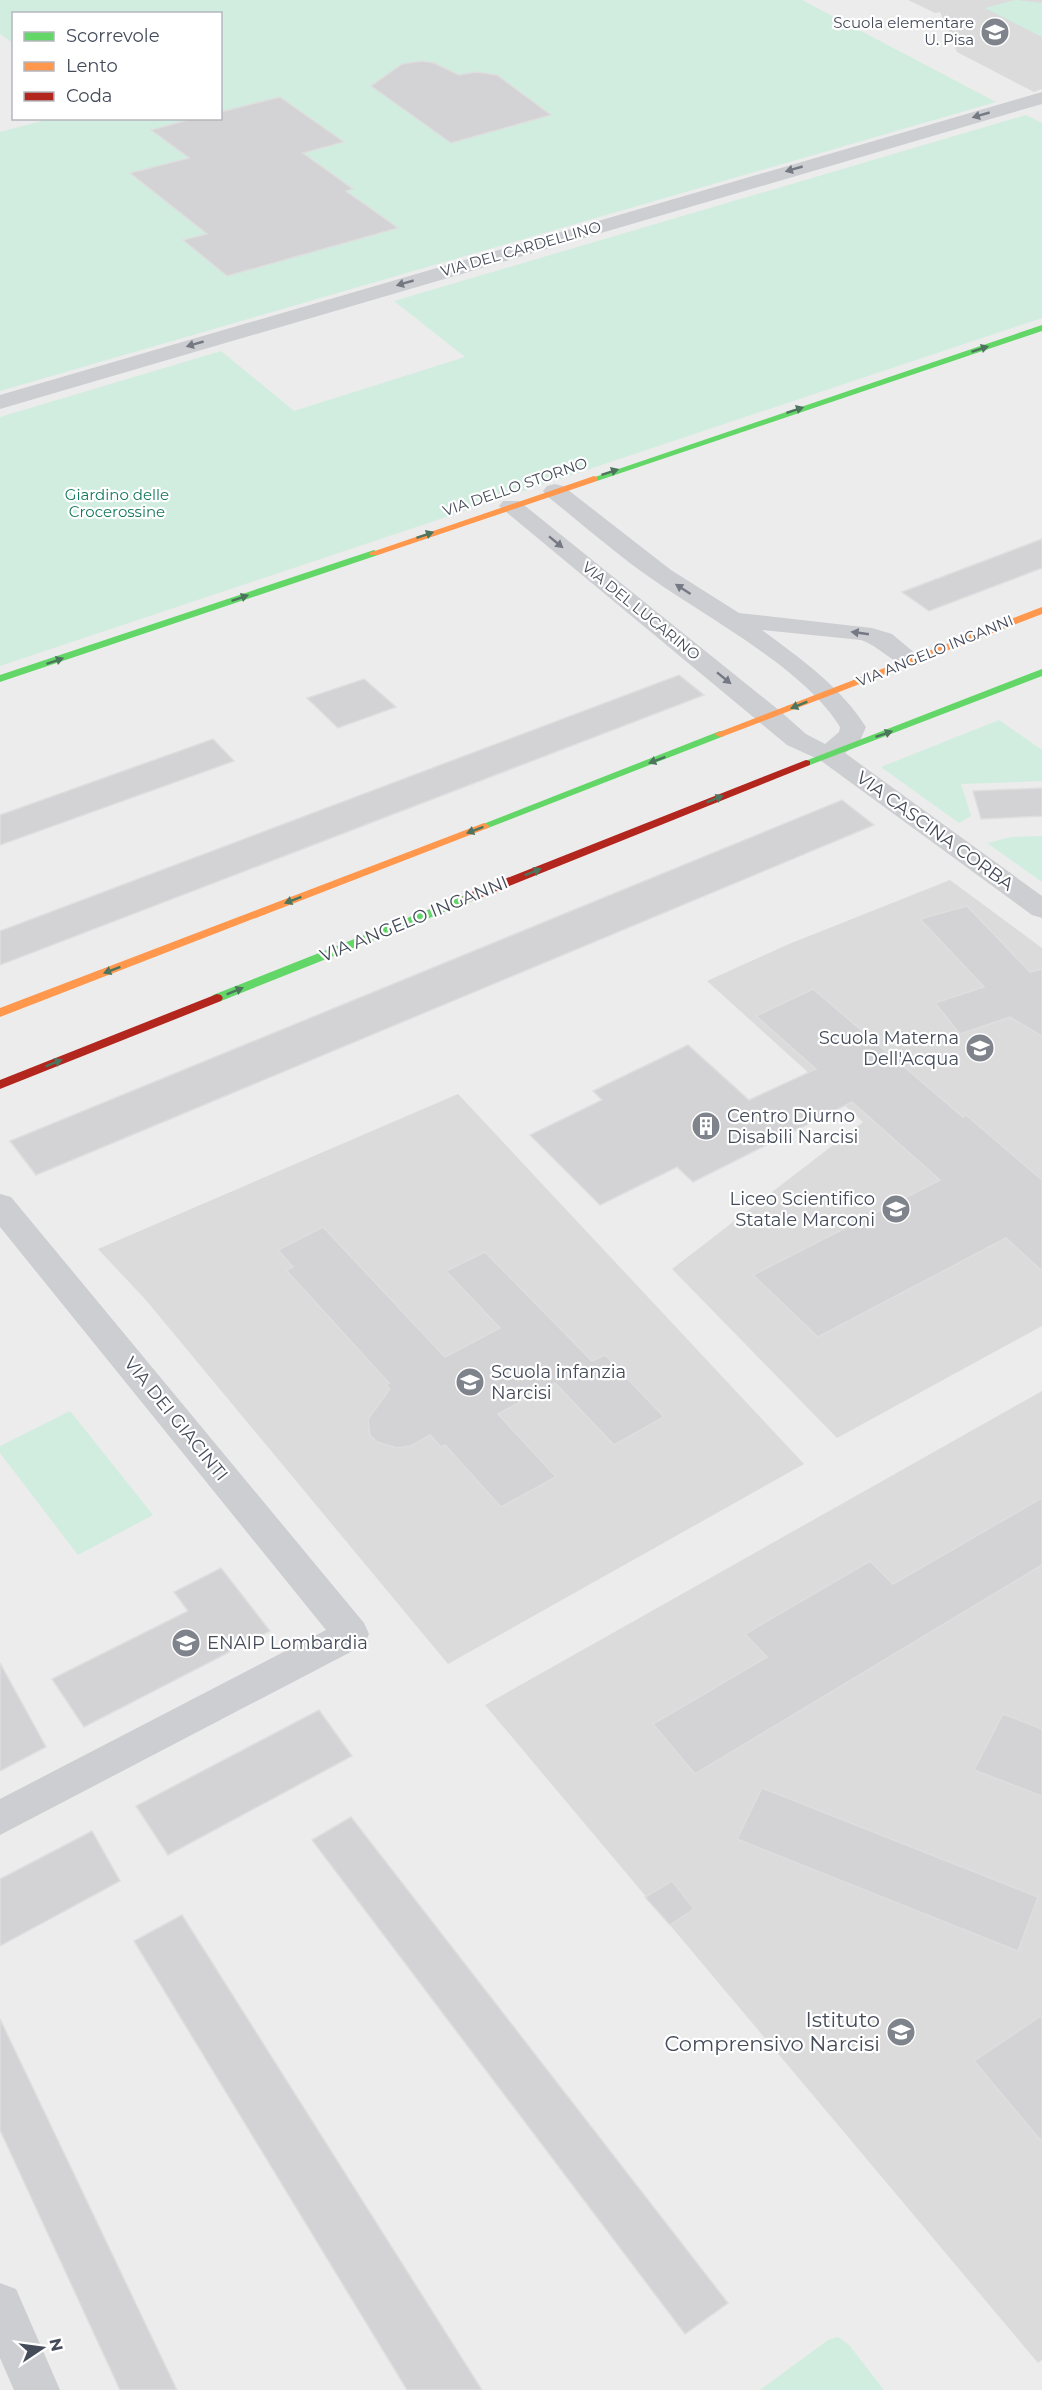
<svg xmlns="http://www.w3.org/2000/svg" width="1042" height="2390" font-family="Montserrat,sans-serif">
<rect width="100%" height="100%" fill="#edecec"/>
<!-- education -->
<g fill="#dbdbdc">
<path d="M908,0H1042V89L1034,92L957,52L940,12L935,13Z"/>
<path d="M950,880L1042,948V1326L837,1438L672,1269L863,1122L707,981L789,944Z"/>
<path d="M458,1094L804,1464L448,1664L145,1299L98,1249Z"/>
<path d="M1042,1391V2360L1038,2363L485,1705Z"/>
</g>
<!-- green -->
<g fill="#d0ede0">
<path d="M0,0H802L996,102L0,391V132L49,119L220,118V14H14L13,43L0,34Z"/>
<path d="M1015,0L1042,3V37L985,8Z"/>
<path d="M1026,115L1042,123V318L0,666V417L221,351L294,411L465,357L394,301Z"/>
<path d="M999,720L1042,750V781L961,784L971,816L959,823L881,767Z"/>
<path d="M1042,836V882L987,843L1011,837Z"/>
<path d="M70,1411L153,1515L78,1555L0,1453V1446Z"/>
<path d="M838,2337L849,2345L884,2390H760L828,2340Z"/>
</g>
<!-- building -->
<g fill="#d3d3d5" stroke="#dededf" stroke-width="1.5">
<path d="M422,61L434,63L459,75L476,72L497,75L551,115L451,143L371,86L402,64Z"/>
<path d="M280,97L344,142L303,153L353,189L346,191L398,228L227,276L183,240L207,234L130,173L189,158L151,130L195,118H220V112Z"/>
<path d="M1042,539V568L929,611L902,592Z"/>
<path d="M679,675L704,695L0,965V931Z"/>
<path d="M364,679L396,707L338,728L307,698Z"/>
<path d="M213,739L234,761L0,845V815Z"/>
<path d="M1042,788V816L981,819L973,791Z"/>
<path d="M842,800L874,825L36,1175L10,1141Z"/>
<path d="M967,906L1030,972L1042,969V1036L1010,1017L960,1034L935,1003L984,987L920,919Z"/>
<path d="M813,989L963,1117L966,1115L1042,1180V1271L1006,1238L818,1337L753,1275L940,1180L852,1102L693,1182L677,1167L600,1205L530,1135L602,1100L593,1091L688,1045L749,1100L816,1069L756,1016Z"/>
<path d="M323,1227L445,1357L500,1328L446,1271L485,1252L592,1361L605,1355L664,1417L614,1445L555,1383L498,1414L556,1477L501,1507L445,1445L441,1447L430,1435L411,1446L397,1448L377,1442L370,1435L368,1419L390,1389L386,1385L389,1383L286,1270L293,1267L278,1250Z"/>
<path d="M1042,1498V1565L695,1774L653,1724L767,1657L745,1634L870,1561L893,1584Z"/>
<path d="M221,1568L270,1631L84,1727L52,1679L188,1611L174,1592Z"/>
<path d="M0,1663L46,1747L0,1771Z"/>
<path d="M319,1710L352,1756L168,1855L136,1806Z"/>
<path d="M1003,1714L1042,1729V1796L974,1770Z"/>
<path d="M762,1788L1038,1897L1018,1951L737,1839Z"/>
<path d="M351,1817L728,2303L685,2334L312,1840Z"/>
<path d="M92,1831L120,1881L0,1946V1879Z"/>
<path d="M672,1881L694,1909L670,1925L645,1897Z"/>
<path d="M182,1915L482,2390H407L134,1941Z"/>
<path d="M1042,2015V2142L974,2061Z"/>
<path d="M0,2019L177,2390H120L0,2130Z"/>
</g>
<g fill="none" stroke-linecap="round" stroke-linejoin="round">
<!-- street -->
<g fill="#cdced2" fill-rule="evenodd">
<path d="M1042,92V104L0,409V395Z"/>
<path d="M555,484L563,486L671,570L739,613L872,628L892,634L923,660L919,665C897,671 881,646 861,640L762,630C801,659 840,686 866,727L860,741L845,753L1042,896V918L1032,915L820,760L787,745L499,506L503,501H519L780,711L806,734L825,744L839,732L840,727C805,670 710,619 655,581C617,555 582,524 547,496L543,491L547,486Z"/>
<path d="M0,1194L11,1197L364,1623L369,1634L364,1645L0,1835V1799L326,1630L0,1227Z"/>
<path d="M0,2283L16,2289L60,2390H14L0,2358Z"/>
</g>
<!-- fast -->
<g fill="#63d668" fill-rule="evenodd">
<path d="M1042,325V331L597,481L589,479Z"/>
<path d="M374,550L379,553L378,555L0,682V675Z"/>
<path d="M1042,669V676L810,765H802L800,763Z"/>
<path d="M720,731L724,732V736L488,828L484,829L478,826Z"/>
<path d="M468,894L472,895L474,898L472,901L221,1001H213L211,998L213,995Z"/>
</g>
<!-- slow -->
<g fill="#ff974d" fill-rule="evenodd">
<path d="M594,476L597,477V481L378,555H370L369,553Z"/>
<path d="M1042,607V614L724,736L720,737L714,734Z"/>
<path d="M484,823L490,826L488,828L0,1017V1008Z"/>
</g>
<!-- jam -->
<g fill="#b3261e" fill-rule="evenodd">
<path d="M806,760L810,761V765L472,901H464L462,898L464,895Z"/>
<path d="M217,994L221,995L223,998L221,1001L0,1089V1080Z"/>
</g>
</g>
<!-- one-way arrows -->
<defs><path id="oneway-solid" d="M-6-.8H1V-3.2L6.5 0L1 3.2V.8H-6Z" transform="scale(1.5)"/></defs>
<g fill="#747983">
<use href="#oneway-solid" transform="translate(981 115) rotate(164)"/>
<use href="#oneway-solid" transform="translate(794 169) rotate(164)"/>
<use href="#oneway-solid" transform="translate(405 283) rotate(164)"/>
<use href="#oneway-solid" transform="translate(195 344) rotate(164)"/>
<use href="#oneway-solid" transform="translate(556 542) rotate(39)"/>
<use href="#oneway-solid" transform="translate(683 589) rotate(-147)"/>
<use href="#oneway-solid" transform="translate(860 633) rotate(-172)"/>
<use href="#oneway-solid" transform="translate(724 678) rotate(39)"/>
</g>
<g fill="#4d755e">
<use href="#oneway-solid" transform="translate(980 349) rotate(-18)"/>
<use href="#oneway-solid" transform="translate(795 410) rotate(-18)"/>
<use href="#oneway-solid" transform="translate(610 472) rotate(-18)"/>
<use href="#oneway-solid" transform="translate(425 535) rotate(-19)"/>
<use href="#oneway-solid" transform="translate(240 598) rotate(-19)"/>
<use href="#oneway-solid" transform="translate(55 661) rotate(-19)"/>
<use href="#oneway-solid" transform="translate(799 705) rotate(158)"/>
<use href="#oneway-solid" transform="translate(884 734) rotate(-19)"/>
<use href="#oneway-solid" transform="translate(657 760) rotate(159)"/>
<use href="#oneway-solid" transform="translate(715 799) rotate(-22)"/>
<use href="#oneway-solid" transform="translate(475 830) rotate(159)"/>
<use href="#oneway-solid" transform="translate(533 872) rotate(-22)"/>
<use href="#oneway-solid" transform="translate(293 900) rotate(159)"/>
<use href="#oneway-solid" transform="translate(112 970) rotate(159)"/>
<use href="#oneway-solid" transform="translate(235 991) rotate(-22)"/>
<use href="#oneway-solid" transform="translate(54 1063) rotate(-22)"/>
</g>
<!-- icons -->
<defs>
<g id="school-disc" transform="scale(1.5)"><circle r="9.5" fill="#7f838c" stroke="#fff"/><path d="M0-5L7-2L0 1L-7-2ZM-4 1L0 2.5L4 1V4Q0 6-4 4Z" fill="#fff"/></g>
<g id="building-disc" transform="scale(1.5)"><circle r="9.5" fill="#7f838c" stroke="#fff"/><path d="M-4-6H4V6H1V3H-1V6H-4ZM-2.5-4.3h1.7v1.8h-1.7ZM.8-4.3h1.7v1.8H.8ZM-2.5-1h1.7V.8h-1.7ZM.8-1h1.7V.8H.8Z" fill="#fff"/></g>
</defs>
<g fill-rule="evenodd">
<use href="#school-disc" x="995" y="32"/>
<use href="#school-disc" x="980" y="1048"/>
<use href="#building-disc" x="706" y="1126"/>
<use href="#school-disc" x="896" y="1209"/>
<use href="#school-disc" x="470" y="1382"/>
<use href="#school-disc" x="186" y="1643"/>
<use href="#school-disc" x="901" y="2032"/>
</g>
<g text-anchor="middle" stroke-width="4.5" stroke-linejoin="round" paint-order="stroke">
<!-- far-poi labels -->
<g font-size="15" fill="#444b59" stroke="#fff" text-anchor="end">
<text x="974" y="28">Scuola elementare<tspan x="974" dy="17">U. Pisa</tspan></text>
</g>
<!-- far-street labels -->
<g font-size="15" fill="#444b59" stroke="#fff">
<text transform="translate(521 249) rotate(-16)" y="5">VIA DEL CARDELLINO</text>
<text transform="translate(515 487) rotate(-19)" y="5">VIA DELLO STORNO</text>
<text transform="translate(641 611) rotate(39)" y="5">VIA DEL LUCARINO</text>
<text transform="translate(935 651) rotate(-22)" y="5">VIA ANGELO INGANNI</text>
</g>
<!-- far-park labels -->
<g font-size="15" fill="#16795b" stroke="#fff">
<text x="117" y="500">Giardino delle<tspan x="117" dy="17">Crocerossine</tspan></text>
</g>
<!-- street labels -->
<g font-size="18" fill="#444b59" stroke="#fff">
<text transform="translate(935 831) rotate(36)" y="6">VIA CASCINA CORBA</text>
<text transform="translate(414 919) rotate(-22)" y="6">VIA ANGELO INGANNI</text>
<text transform="translate(176 1419) rotate(51)" y="6">VIA DEI GIACINTI</text>
</g>
<!-- poi labels -->
<g font-size="18" fill="#444b59" stroke="#fff" text-anchor="start">
<text x="959" y="1044" text-anchor="end">Scuola Materna<tspan x="959" dy="21">Dell'Acqua</tspan></text>
<text x="727" y="1122">Centro Diurno<tspan x="727" dy="21">Disabili Narcisi</tspan></text>
<text x="875" y="1205" text-anchor="end">Liceo Scientifico<tspan x="875" dy="21">Statale Marconi</tspan></text>
<text x="491" y="1378">Scuola infanzia<tspan x="491" dy="21">Narcisi</tspan></text>
<text x="207" y="1649">ENAIP Lombardia</text>
</g>
<!-- near-poi labels -->
<g font-size="21" fill="#444b59" stroke="#fff" text-anchor="end">
<text x="880" y="2027">Istituto<tspan x="880" dy="24">Comprensivo Narcisi</tspan></text>
</g>
</g>
<!-- legend -->
<rect x="12" y="12" width="210" height="108" fill="#ffffff" stroke="#b4b7bd" stroke-width="1.5"/>
<rect x="24" y="32" width="30" height="9" fill="#63d668" stroke="#b4b7bd" stroke-width="1.5"/>
<text x="66" y="42" font-size="18" fill="#444b59">Scorrevole</text>
<rect x="24" y="62" width="30" height="9" fill="#ff974d" stroke="#b4b7bd" stroke-width="1.5"/>
<text x="66" y="72" font-size="18" fill="#444b59">Lento</text>
<rect x="24" y="92" width="30" height="9" fill="#b3261e" stroke="#b4b7bd" stroke-width="1.5"/>
<text x="66" y="102" font-size="18" fill="#444b59">Coda</text>
<!-- north arrow -->
<g transform="translate(42 2348) rotate(77)" stroke="#ffffff" stroke-width="4.5" paint-order="stroke">
<path d="M0-4.5L10 22L0 15L-10 22Z" fill="#444b59"/>
<text y="-9" font-size="16" font-weight="bold" text-anchor="middle" fill="#444b59">N</text>
</g>
</svg>
